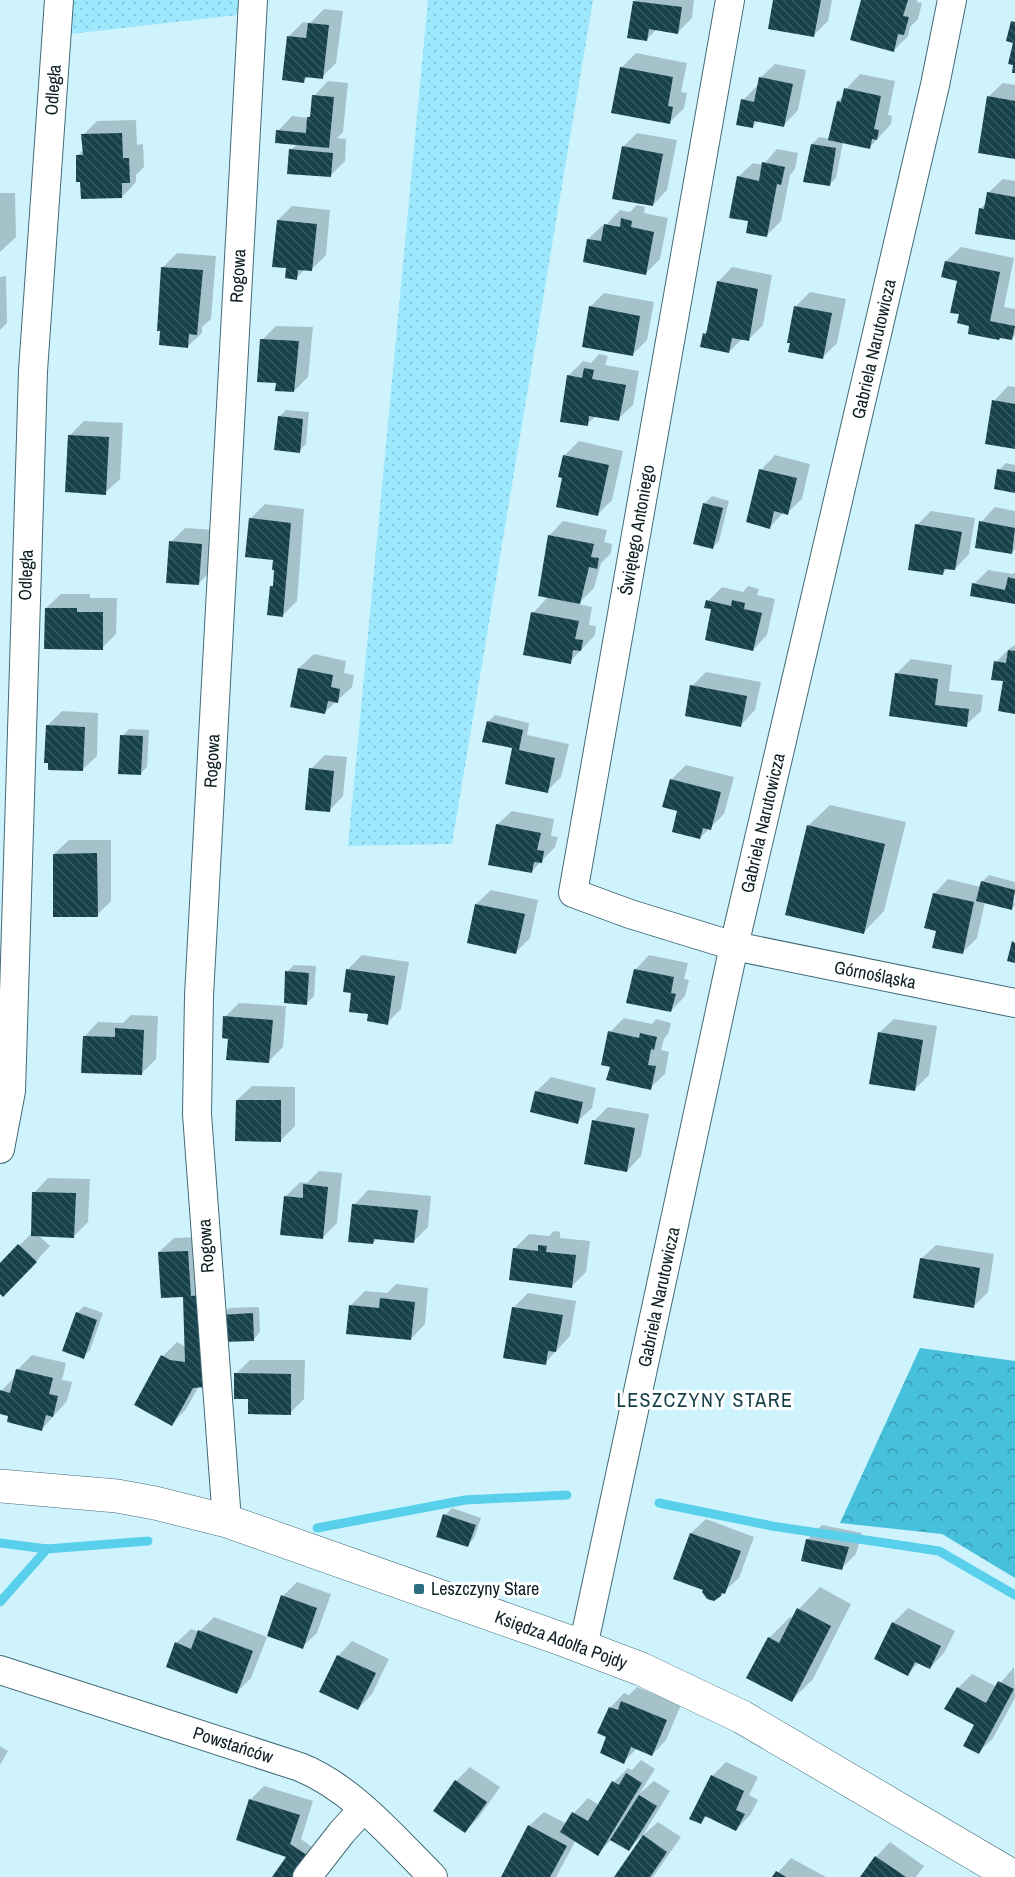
<svg xmlns="http://www.w3.org/2000/svg" width="1015" height="1877" font-family="'Archivo Narrow',sans-serif">
<defs>
<pattern id="grass-dots" width="8" height="8" patternUnits="userSpaceOnUse" patternTransform="scale(1.5)"><rect width="8" height="8" fill="#9de8fc"/><path d="M2 2h.1M6 6h.1" fill="none" stroke="#86c7d8" stroke-width="1.8" stroke-linecap="round"/></pattern>
<pattern id="forest-crowns" width="20" height="18" patternUnits="userSpaceOnUse" patternTransform="scale(1.5)"><rect width="20" height="18" fill="#47c0dc"/><path d="M2 6a3 3 0 1 1 6 0M12 15a3 3 0 1 1 6 0" fill="none" stroke="#3a9bb2"/></pattern>
<pattern id="building-back-hatch" width="6" height="6" patternUnits="userSpaceOnUse" patternTransform="scale(1.5)"><rect width="6" height="6" fill="#17424c"/><path d="M-1 5l2 2M0 0l6 6M5-1l2 2" fill="none" stroke="#375a63"/></pattern>
</defs>
<rect width="100%" height="100%" fill="#cff3fd"/>
<!-- grass -->
<g fill="url(#grass-dots)">
<path d="M71,0H239L238,15L70,34Z"/>
<path d="M428,0H593L452,844L348,846Z"/>
</g>
<!-- forest -->
<path fill="url(#forest-crowns)" d="M920,1348L1015,1361V1578L942,1534L840,1523Z"/>
<!-- shadow -->
<g fill="#0003">
<path d="M636,0H694L692,18L678,32L657,29L647,39L634,2Z"/>
<path d="M774,0H832L828,21L814,35Z"/>
<path d="M862,0H917V2L922,3L918,19L910,27L908,36L893,51Z"/>
<path d="M324,9L343,11L336,63L322,77L309,76L303,81L288,37L303,22L310,23Z"/>
<path d="M636,53L687,63L681,92L687,93L684,108L670,122L621,68Z"/>
<path d="M775,64L806,70L798,110L784,125L759,120L752,127L743,100L757,86H759L760,78Z"/>
<path d="M860,74L895,81L888,115L892,116L891,124L870,147L843,142L836,178L829,185L812,144L819,137L830,139L838,101L844,95L846,89Z"/>
<path d="M328,81L348,83L343,132L337,138L346,139L345,161L330,176L291,150L297,144L278,131L292,116L308,118L312,114L314,96Z"/>
<path d="M1003,83L1015,85V158L988,97Z"/>
<path d="M136,120L137,145L143,144L144,167L136,175V182L122,197L77,156L84,149L83,135L97,121Z"/>
<path d="M637,133L677,140L667,190L653,205L623,147Z"/>
<path d="M777,149L798,153L795,169L790,175L781,221L767,235L750,220L738,177L753,163L763,165Z"/>
<path d="M1003,179L1015,181V239L980,209L987,202L988,193Z"/>
<path d="M0,193H15L16,237L0,252Z"/>
<path d="M637,205L645,207L644,213L668,218L660,259L646,273L588,239L603,225L605,226L620,210L630,212Z"/>
<path d="M292,206L330,210L326,255L311,270L305,269L296,278L288,267L278,220Z"/>
<path d="M961,247L1014,258L1004,307L1015,309V335L1012,339L961,313L958,279L946,261Z"/>
<path d="M177,253L216,256L211,319L202,327V333L187,347L162,330L163,267Z"/>
<path d="M732,267L772,275L763,325L748,340L742,339L729,352L705,334L709,330L718,282Z"/>
<path d="M6,276L7,323L0,330V277Z"/>
<path d="M810,292L846,299L837,343L822,358L796,306Z"/>
<path d="M604,293L654,302L647,340L632,355L590,307Z"/>
<path d="M276,326L313,327L308,377L294,391L277,382L262,340Z"/>
<path d="M599,354L608,356L605,365L639,371L633,405L618,419L596,416L587,424L568,376L583,361L591,363Z"/>
<path d="M1008,386L1015,387V447L994,401Z"/>
<path d="M286,410L309,412L306,444L299,451L279,417Z"/>
<path d="M84,421L123,423L120,479L105,493L70,435Z"/>
<path d="M579,441L623,451L612,500L598,514L564,477V456Z"/>
<path d="M775,455L810,464L802,499L787,513L784,512L770,527L761,470Z"/>
<path d="M1006,463L1015,465V491L999,470Z"/>
<path d="M712,496L729,501L719,541L712,548L695,543L705,503Z"/>
<path d="M265,504L304,509L297,601L282,616L272,587L275,584V558L250,519Z"/>
<path d="M995,507L1015,511V549L1012,553L981,522Z"/>
<path d="M931,511L975,518L969,554L955,569L948,568L942,574L917,525Z"/>
<path d="M563,521L607,530L604,542L612,544L611,553L601,563L594,588L578,604L592,607L589,625L596,626L595,635L570,662L533,613L549,596V536Z"/>
<path d="M185,528L216,530L213,569L198,584L171,542Z"/>
<path d="M988,570L1013,574L1015,572V603L974,584Z"/>
<path d="M748,586L759,589L757,595L775,599L767,635L753,650L708,601L722,587L743,592Z"/>
<path d="M61,594H90V598H117L116,634L102,648L46,608Z"/>
<path d="M1015,645V713L1004,680L996,662L1010,648Z"/>
<path d="M314,654L346,661L344,673L354,675L352,687L325,712L299,668Z"/>
<path d="M911,659L952,665L949,691L983,695L981,711L966,725L891,715L896,674Z"/>
<path d="M706,672L761,682L755,710L741,725L692,686Z"/>
<path d="M62,711L98,713L97,756L82,770L47,726Z"/>
<path d="M495,715L529,723L527,735L569,744L561,777L547,791L513,749L488,722Z"/>
<path d="M129,729L149,730L147,767L140,774L122,736Z"/>
<path d="M325,755L347,757L343,796L329,811L311,769Z"/>
<path d="M686,765L734,777L724,814L700,838L679,810L671,780Z"/>
<path d="M830,805L906,822L884,911L863,933L808,826Z"/>
<path d="M512,811L554,819L551,836L558,837L555,847L532,871L497,825Z"/>
<path d="M69,840H111V901L97,915L54,854Z"/>
<path d="M989,875L1015,882V892L1012,903H1015V905L1011,909L985,902L977,938L962,953L938,930L934,894L948,879L981,887L982,882Z"/>
<path d="M491,890L538,900L530,938L516,952L476,904Z"/>
<path d="M362,955L409,962L401,1009L387,1023L370,1013L353,992L348,969Z"/>
<path d="M649,955L688,963L684,979L689,980L685,996L671,1011L635,970Z"/>
<path d="M294,965L316,966L314,996L307,1003L287,972Z"/>
<path d="M239,1003L286,1006L283,1047L268,1062L229,1037L225,1017Z"/>
<path d="M131,1015L158,1016L156,1059L141,1074L84,1037L98,1022L123,1023Z"/>
<path d="M624,1018L652,1024L656,1019L671,1023L668,1034L664,1039L661,1050L669,1052L665,1074L650,1088L612,1066L610,1032Z"/>
<path d="M894,1019L937,1026L929,1075L914,1090L879,1033Z"/>
<path d="M551,1077L596,1088L592,1108L577,1122L532,1111L537,1091Z"/>
<path d="M252,1086L295,1087V1126L280,1141L237,1100Z"/>
<path d="M608,1107L649,1114L641,1156L627,1171L594,1121Z"/>
<path d="M319,1171L342,1173L337,1223L322,1238L286,1196L300,1182L307,1183Z"/>
<path d="M48,1178L90,1179L88,1222L74,1236L38,1235L50,1246L18,1281L0,1292V1265L32,1233L34,1193Z"/>
<path d="M368,1190L431,1196L428,1227L414,1241L378,1238L373,1243L354,1205Z"/>
<path d="M554,1231L560,1232V1238L590,1241L586,1272L572,1286L515,1248L529,1234L549,1236Z"/>
<path d="M202,1237L199,1386L186,1409L172,1424L163,1356L177,1342L186,1347L184,1296L159,1252L174,1238Z"/>
<path d="M936,1245L994,1254L988,1292L973,1307L921,1259Z"/>
<path d="M396,1284L428,1288L425,1324L411,1339L351,1305L365,1291L387,1293Z"/>
<path d="M528,1293L576,1301L570,1336L545,1363L513,1308Z"/>
<path d="M84,1306L103,1313L90,1350L83,1357L77,1313Z"/>
<path d="M259,1307L260,1332L254,1339L222,1315L229,1308Z"/>
<path d="M32,1355L66,1363L62,1380L72,1382L67,1401L42,1429L10,1415L0,1413L1,1391L16,1376L17,1370Z"/>
<path d="M250,1360H305L304,1399L290,1413L250,1398L236,1374Z"/>
<path d="M452,1508L481,1518L474,1538L468,1545L445,1515Z"/>
<path d="M706,1519L754,1537L739,1578L720,1595L675,1578L691,1533Z"/>
<path d="M822,1525L862,1533L856,1554L841,1569L802,1560L808,1539Z"/>
<path d="M297,1582L331,1594L317,1633L302,1647L283,1596Z"/>
<path d="M820,1587L851,1604L813,1679L792,1700L769,1638L790,1617L794,1619L799,1609Z"/>
<path d="M908,1608L955,1631L944,1653L930,1668L919,1662L908,1674L876,1658L893,1623Z"/>
<path d="M214,1617L267,1637L251,1678L237,1692L176,1643L191,1629L199,1632Z"/>
<path d="M352,1641L389,1659L372,1694L358,1709L338,1656Z"/>
<path d="M1014,1667L1015,1698L993,1738L978,1753L976,1725L958,1688L972,1674L997,1687Z"/>
<path d="M637,1687L681,1705L666,1740L652,1755L637,1748L624,1762L608,1737L610,1708L624,1693L629,1695Z"/>
<path d="M0,1746L8,1751L0,1765Z"/>
<path d="M641,1760L655,1769L639,1794L654,1781L670,1791L643,1835L658,1822L681,1837L653,1877H616L643,1837L642,1836L628,1849L612,1839L597,1854L576,1840L556,1877H502L529,1826L544,1812L567,1824L574,1813L588,1798L599,1805L614,1782L628,1768L632,1770Z"/>
<path d="M726,1762L758,1777L749,1795L758,1800L750,1815L736,1830L707,1816L700,1823L712,1776Z"/>
<path d="M470,1767L500,1787L479,1817L465,1831L456,1781Z"/>
<path d="M264,1786L313,1801L301,1839L316,1850L273,1877L288,1856L250,1800Z"/>
<path d="M890,1842L924,1866L916,1877H862L876,1857Z"/>
<path d="M791,1858L826,1877H774Z"/>
</g>
<g fill="none" stroke-linecap="round" stroke-linejoin="round">
<!-- stream -->
<g stroke="#58cfeb" stroke-width="9">
<path d="M659,1503L772,1526L939,1551L1015,1595"/>
<path d="M317,1528L465,1500L567,1495"/>
<path d="M0,1543L47,1549"/>
<path d="M0,1602L47,1549L148,1541"/>
</g>
</g>
<!-- building -->
<g fill="url(#building-back-hatch)">
<path d="M773,0H821L814,37L768,29Z"/>
<path d="M861,0H908L903,16L909,17L904,35L898,34L894,52L850,40Z"/>
<path d="M633,1L682,7L678,34L649,29L647,41L627,38Z"/>
<path d="M1011,21L1015,22V73H1012L1013,65L1008,64L1013,43L1006,41Z"/>
<path d="M308,23L329,25L323,79L305,77L304,83L282,80L287,36L306,38Z"/>
<path d="M620,67L673,77L668,106L673,107L670,124L611,113Z"/>
<path d="M759,77L793,84L784,127L754,121L753,128L736,125L741,99L754,102Z"/>
<path d="M844,88L881,96L874,129L879,130L877,140L872,139L870,149L828,140L837,101L841,102Z"/>
<path d="M312,95L334,97L329,148L275,143L276,130L306,133L307,117H310Z"/>
<path d="M987,96L1015,101V159L978,153Z"/>
<path d="M122,133L123,158H129L130,183H122V198L81,199L80,182H76V155H83L81,134Z"/>
<path d="M811,144L836,148L830,186L803,182Z"/>
<path d="M622,146L663,154L653,206L612,199Z"/>
<path d="M289,149L333,153L331,177L287,174Z"/>
<path d="M762,162L785,167L781,185L777,184L767,237L746,233L748,221L729,218L737,176L759,181Z"/>
<path d="M987,192L1015,197V240L975,234L979,208L984,209Z"/>
<path d="M621,218L632,221L631,227L654,232L646,275L583,262L587,239L601,241L604,224L620,227Z"/>
<path d="M277,220L317,224L312,271L298,270L297,280L285,278L286,268L272,267Z"/>
<path d="M945,261L1000,272L990,321L1015,326L1012,340L1000,338L999,340L968,334L969,326L957,323L959,314L950,313L957,281L941,277Z"/>
<path d="M161,267L203,270L197,335L189,334L188,348L159,345L160,331H157Z"/>
<path d="M717,281L758,289L749,341L732,338L729,353L700,347L703,333L706,334Z"/>
<path d="M589,306L640,316L633,356L582,347Z"/>
<path d="M794,306L832,313L823,359L788,352L790,343H787Z"/>
<path d="M260,339L299,341L294,392L275,391L276,383L257,382Z"/>
<path d="M584,368L594,370L592,379L626,385L619,421L589,416L588,426L560,422L567,375L582,378Z"/>
<path d="M992,400L1015,404V449L985,444Z"/>
<path d="M278,416L303,419L300,453L274,450Z"/>
<path d="M68,435L109,437L106,495L65,492Z"/>
<path d="M563,455L609,465L598,516L556,507L562,478L558,477Z"/>
<path d="M759,469L797,478L788,515L774,511L770,529L746,522Z"/>
<path d="M997,469L1015,472V493L994,489Z"/>
<path d="M703,503L723,508L713,549L693,544Z"/>
<path d="M249,518L291,523L283,617L267,615L270,586H273L274,570H272L273,560L245,557Z"/>
<path d="M979,521L1015,528L1012,554L975,548Z"/>
<path d="M915,524L962,532L955,570L944,569L943,575L908,570Z"/>
<path d="M548,535L594,544L591,557L599,558L597,569L589,567L580,604L538,596Z"/>
<path d="M169,541L202,544L199,585L166,583Z"/>
<path d="M1008,577L1015,579V604L970,596L972,583L1005,590Z"/>
<path d="M706,600L731,606L732,600L745,603L744,609L762,613L753,651L705,640L711,609L704,608Z"/>
<path d="M45,608H77V612H103V650L44,649Z"/>
<path d="M531,612L579,621L575,639L583,640L581,651L573,650L571,664L523,655Z"/>
<path d="M1008,650L1015,651V714L998,711L1003,681L991,680L994,661L1006,663Z"/>
<path d="M298,668L333,675L331,687L340,689L338,703L328,701L325,714L290,707Z"/>
<path d="M895,673L938,679L935,705L969,709L967,727L889,716Z"/>
<path d="M690,685L747,696L741,727L685,716Z"/>
<path d="M487,721L523,730L519,750L555,758L548,793L505,784L512,748L482,742Z"/>
<path d="M46,725L85,727L83,771L48,770V763H44Z"/>
<path d="M120,735L143,736L141,775L118,774Z"/>
<path d="M309,768L334,771L330,812L305,810Z"/>
<path d="M670,779L721,792L711,830L703,828L700,839L672,832L677,811L662,807Z"/>
<path d="M496,824L541,833L537,850L544,851L542,863L534,862L532,873L488,865Z"/>
<path d="M807,825L885,844L864,934L785,915Z"/>
<path d="M97,853L98,917H53V854Z"/>
<path d="M981,881L1015,890L1012,910L976,901Z"/>
<path d="M933,893L974,902L963,954L932,948L936,931L924,928Z"/>
<path d="M475,904L525,914L516,954L467,943Z"/>
<path d="M1012,941L1015,943V963L1007,961Z"/>
<path d="M346,969L395,976L388,1025L367,1021L368,1014L349,1012L351,993L343,992Z"/>
<path d="M634,969L674,977L671,993L676,994L671,1012L626,1003Z"/>
<path d="M285,971L309,973L307,1005L284,1003Z"/>
<path d="M223,1016L273,1020L269,1063L226,1060L228,1039L222,1038Z"/>
<path d="M115,1028L144,1030L142,1075L81,1073L83,1036L115,1037Z"/>
<path d="M608,1031L639,1038L640,1033L657,1037L654,1050L651,1049L648,1065L656,1066L651,1090L606,1080L610,1067L601,1065Z"/>
<path d="M878,1032L923,1040L915,1091L869,1084Z"/>
<path d="M535,1091L583,1102L578,1124L530,1112Z"/>
<path d="M236,1100H281V1142L235,1141Z"/>
<path d="M592,1120L635,1128L627,1172L584,1164Z"/>
<path d="M303,1184L328,1187L323,1239L280,1235L284,1196L303,1198Z"/>
<path d="M32,1192L76,1193L74,1238L31,1236Z"/>
<path d="M352,1204L418,1210L414,1243L374,1239L373,1244L348,1242Z"/>
<path d="M18,1244L37,1262L3,1297L0,1294V1263Z"/>
<path d="M538,1245L547,1246L546,1252L576,1255L572,1288L509,1280L513,1248L538,1251Z"/>
<path d="M188,1251L191,1296L202,1295L206,1387L193,1388L172,1426L134,1405L161,1355L170,1360L185,1362L183,1297L161,1298L158,1252Z"/>
<path d="M920,1258L980,1268L974,1308L913,1298Z"/>
<path d="M380,1298L415,1302L411,1340L346,1334L349,1305L379,1308Z"/>
<path d="M512,1307L563,1315L556,1352L548,1351L546,1365L503,1358Z"/>
<path d="M76,1312L97,1320L84,1359L62,1351Z"/>
<path d="M253,1313L254,1341L221,1342L220,1315Z"/>
<path d="M16,1369L53,1378L49,1394L58,1396L53,1417L46,1415L42,1431L7,1422L8,1416L0,1414V1390L10,1393Z"/>
<path d="M234,1373L291,1374V1415L248,1414V1399H234Z"/>
<path d="M443,1514L476,1525L468,1547L436,1537Z"/>
<path d="M690,1533L741,1551L725,1594L722,1593L721,1596L714,1601L707,1599L702,1592L703,1590L673,1579Z"/>
<path d="M806,1539L849,1547L842,1570L801,1561Z"/>
<path d="M281,1595L317,1608L303,1649L267,1636Z"/>
<path d="M797,1608L831,1626L792,1702L746,1678L768,1637L779,1643Z"/>
<path d="M892,1622L941,1646L930,1669L915,1662L908,1676L874,1659Z"/>
<path d="M198,1630L253,1651L237,1694L166,1667L175,1642L191,1649Z"/>
<path d="M337,1655L376,1673L358,1710L319,1692Z"/>
<path d="M998,1681L1014,1689L979,1754L963,1746L974,1725L944,1709L957,1687L986,1703Z"/>
<path d="M621,1701L667,1720L652,1756L631,1747L624,1764L600,1753L606,1737L597,1733L609,1707L618,1710Z"/>
<path d="M626,1773L642,1783L598,1856L560,1832L572,1812L588,1821L612,1781L619,1785Z"/>
<path d="M711,1775L744,1791L736,1810L745,1814L736,1831L705,1816L701,1824L689,1819Z"/>
<path d="M455,1780L487,1802L465,1833L433,1811Z"/>
<path d="M639,1795L657,1806L629,1851L610,1840Z"/>
<path d="M249,1799L300,1815L290,1844L310,1857L295,1877H272L286,1857L236,1840Z"/>
<path d="M528,1825L567,1846L550,1877H501Z"/>
<path d="M643,1835L667,1852L650,1877H614Z"/>
<path d="M875,1856L906,1877H860Z"/>
<path d="M776,1871L786,1877H772Z"/>
</g>
<g fill="none" stroke-linecap="round" stroke-linejoin="round">
<!-- minor casing -->
<g stroke="#416b76" stroke-width="30">
<g id="minor">
<path d="M730,0L573,893L630,914L734,946L1015,1003"/>
<path d="M0,1149L11,1091L33,371L59,0"/>
<path d="M227,1521L197,1114L199,996L253,0"/>
<path d="M583,1647L734,946L935,85L952,0"/>
<path d="M0,1670L300,1767C352,1788 393,1837 433,1877"/>
<path d="M307,1877L342,1832L363,1809"/>
</g>
</g>
<!-- tertiary casing -->
<g stroke="#416b76" stroke-width="34">
<path id="tertiary" d="M0,1486L117,1496L155,1503L227,1521L567,1641L641,1669L742,1717L1014,1877"/>
</g>
<!-- minor -->
<use href="#minor" stroke="#fff" stroke-width="28"/>
<!-- tertiary -->
<use href="#tertiary" stroke="#fff" stroke-width="33"/>
</g>
<!-- markers -->
<rect fill="#2b6f80" stroke="#fff" stroke-width="2" x="413" y="1583" width="12" height="12" rx="3"/>
<g text-anchor="middle" stroke-width="6" stroke-linejoin="round" paint-order="stroke">
<!-- street labels -->
<g font-size="18" fill="#0d1e23" stroke="#fff">
<text transform="translate(53 90) rotate(-86)" y="6">Odległa</text>
<text transform="translate(238 276) rotate(-87)" y="6">Rogowa</text>
<text transform="translate(874 349) rotate(-77)" y="6">Gabriela Narutowicza</text>
<text transform="translate(637 530) rotate(-80)" y="6">Świętego Antoniego</text>
<text transform="translate(26 575) rotate(-88)" y="6">Odległa</text>
<text transform="translate(212 761) rotate(-87)" y="6">Rogowa</text>
<text transform="translate(763 823) rotate(-77)" y="6">Gabriela Narutowicza</text>
<text transform="translate(875 975) rotate(11)" y="6">Górnośląska</text>
<text transform="translate(206 1246) rotate(-94)" y="6">Rogowa</text>
<text transform="translate(659 1297) rotate(-78)" y="6">Gabriela Narutowicza</text>
<text transform="translate(561 1640) rotate(20)" y="6">Księdza Adolfa Pojdy</text>
<text transform="translate(233 1745) rotate(18)" y="6">Powstańców</text>
</g>
<!-- poi labels -->
<g font-size="18" fill="#0d1e23" stroke="#fff" text-anchor="start">
<text x="431" y="1595">Leszczyny Stare</text>
</g>
<!-- neighbourhood labels -->
<g font-size="20" letter-spacing="1.5" fill="#143f49" stroke="#fff">
<text x="705" y="1407">LESZCZYNY STARE</text>
</g>
</g>
</svg>
